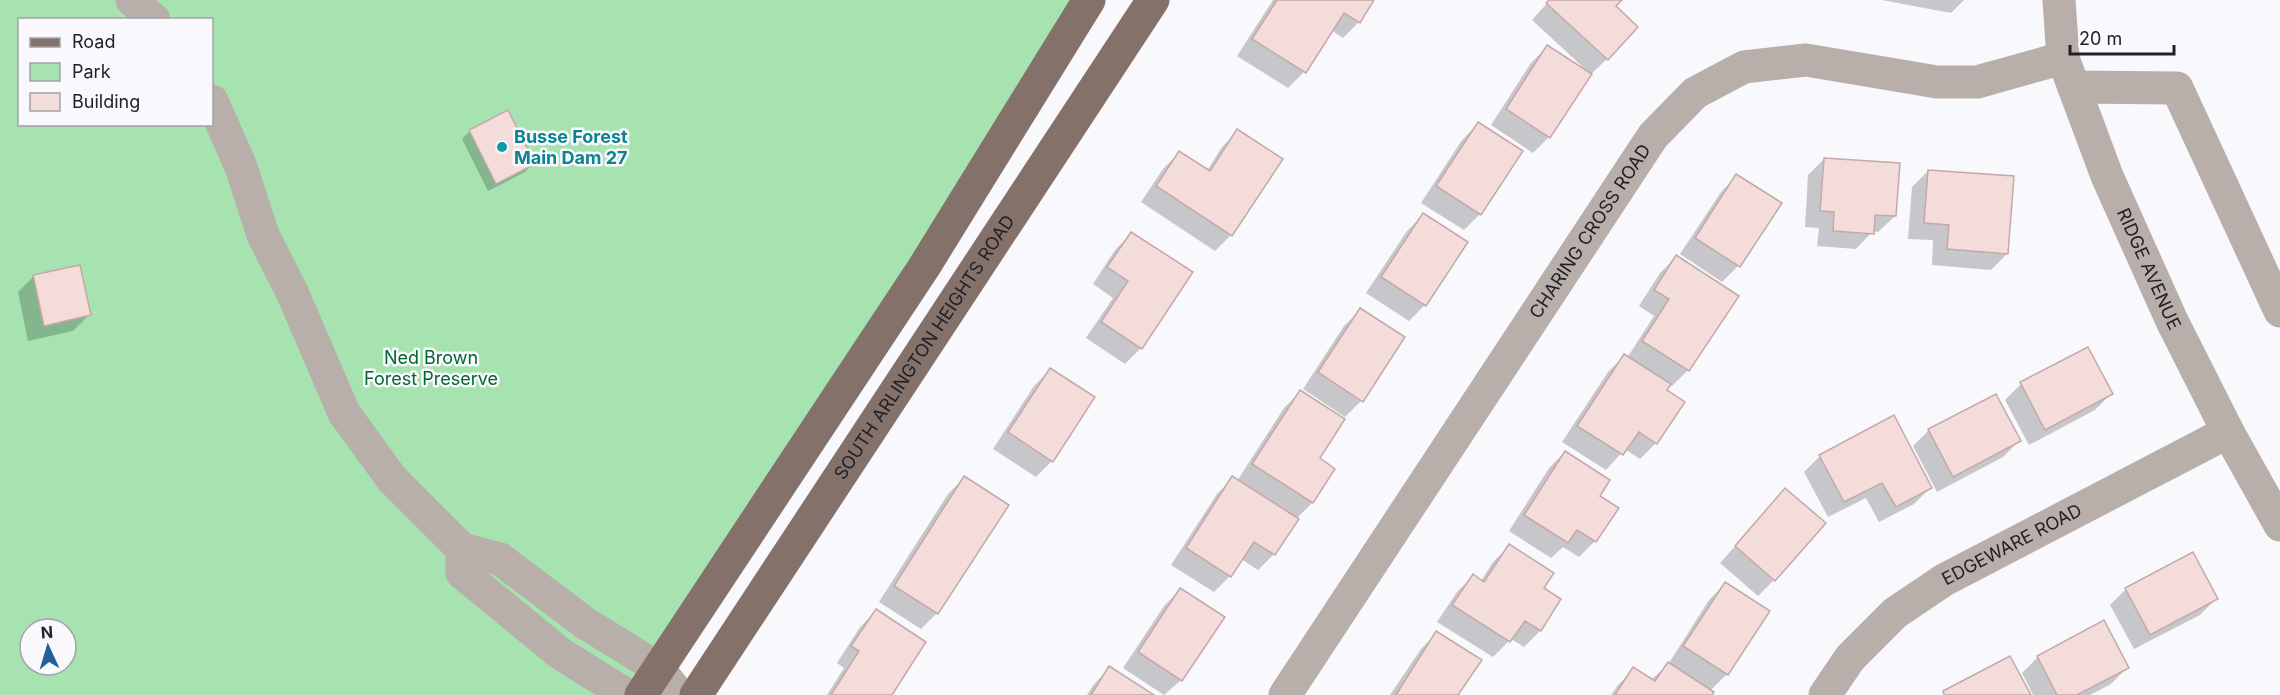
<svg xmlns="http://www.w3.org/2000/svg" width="2280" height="695" font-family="Inter,sans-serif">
<rect width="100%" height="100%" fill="#f9f8fd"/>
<!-- green -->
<path fill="#a6e3b1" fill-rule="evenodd" d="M0,0H1089L642,695H0ZM20,20H212V124H20ZM30,629H66V665H30Z"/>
<!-- shadow -->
<g fill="#0003">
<path d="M1273,0H1372L1359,22L1343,38L1331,30L1304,72L1288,88L1237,56Z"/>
<path d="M1550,0H1620L1614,6L1607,59L1591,74L1549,137L1533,153L1491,125L1531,63L1547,47L1583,70L1584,68L1532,20Z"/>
<path d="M1882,0H1964L1951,13Z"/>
<path d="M507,112L533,164L525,172L488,191L462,139L470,131Z"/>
<path d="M1478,124L1521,152L1480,214L1464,230L1421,203L1462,140Z"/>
<path d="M1238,131L1231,235L1215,251L1141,202L1163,169L1179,153L1207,171L1222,147Z"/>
<path d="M1824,159L1895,216L1878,232L1873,231L1856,249L1817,246L1819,228L1805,227L1808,175Z"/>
<path d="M1928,171L2007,254L1991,270L1932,265L1933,240L1908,239L1912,187Z"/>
<path d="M1737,176L1780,203L1738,266L1722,282L1680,254L1721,192Z"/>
<path d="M1423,215L1425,305L1409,321L1366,293L1407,231Z"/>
<path d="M1131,234L1141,348L1125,364L1086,338L1113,298L1093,284L1115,250Z"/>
<path d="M1676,257L1688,370L1672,386L1669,384L1665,391L1656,443L1640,459L1625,449L1606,470L1562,442L1608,372L1624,356L1627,358L1654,316L1639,306L1660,273Z"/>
<path d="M34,276L89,315L73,331L28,341L18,292Z"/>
<path d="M1360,310L1361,401L1345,417L1303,389L1344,326Z"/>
<path d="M1050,370L1052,461L1036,477L993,449L1034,386Z"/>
<path d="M2021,384L2111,394L2095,410L2029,445L2005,400Z"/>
<path d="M1300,392L1317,459L1333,469L1312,503L1296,519L1274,554L1258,570L1241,559L1230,576L1214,592L1171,565L1217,494L1233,478L1237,481L1284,408Z"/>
<path d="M1929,430L2019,441L2003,457L1937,492L1913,446Z"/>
<path d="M1565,452L1595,541L1579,557L1563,547L1551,558L1509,531L1549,468Z"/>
<path d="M1820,456L1930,488L1914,504L1879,522L1866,498L1828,517L1804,472Z"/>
<path d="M964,478L937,613L921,629L879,602L948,494Z"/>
<path d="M1785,490L1774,580L1758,596L1720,563Z"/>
<path d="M1509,546L1542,589L1559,600L1540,631L1524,647L1511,639L1493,657L1437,622L1457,592L1473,576L1481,581L1493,562Z"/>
<path d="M1725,584L1727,674L1710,691V695H1611L1618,685L1634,669L1651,680L1669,663L1709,600Z"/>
<path d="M2126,589L2216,599L2200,615L2134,649L2110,605Z"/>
<path d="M1180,590L1181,680L1164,695L1123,668L1164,606Z"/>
<path d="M876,611L890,695H827L844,668L837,663L860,627Z"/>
<path d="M1437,633L1457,695H1390L1421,649Z"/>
<path d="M2038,657L2127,668L2111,684L2090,695H2033L2022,673Z"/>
<path d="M1110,668L1151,695H1087L1094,684Z"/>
</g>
<!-- building -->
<g fill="#f4dcda" stroke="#c3a9a7" stroke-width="1.5">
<path d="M1277,0H1374L1360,23L1344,13L1306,73L1252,39Z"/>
<path d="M1549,0H1622L1616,6L1638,27L1608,60L1546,3Z"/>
<path d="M1547,45L1592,74L1550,138L1506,109Z"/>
<path d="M508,110L535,164L496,184L469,130Z"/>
<path d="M1478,122L1523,151L1481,215L1436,186Z"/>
<path d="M1237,129L1283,159L1232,236L1156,186L1179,151L1210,171Z"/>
<path d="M1824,158L1900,163L1896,216L1875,215L1874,234L1833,231L1834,212L1820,211Z"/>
<path d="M1928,170L2014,176L2008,254L1947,249L1949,225L1924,223Z"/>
<path d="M1736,174L1782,203L1740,267L1695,238Z"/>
<path d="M1423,213L1468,242L1426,306L1381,277Z"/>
<path d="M1131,232L1193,272L1142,349L1101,322L1128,281L1107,267Z"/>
<path d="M1676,255L1739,296L1689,371L1642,341L1669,299L1654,290Z"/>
<path d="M80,265L91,315L44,326L33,275Z"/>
<path d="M1360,308L1405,337L1363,402L1318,372Z"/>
<path d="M2088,347L2113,394L2045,430L2020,382Z"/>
<path d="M1624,354L1671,384L1667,390L1685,402L1657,444L1639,432L1623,455L1577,426Z"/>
<path d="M1050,368L1095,397L1053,462L1008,432Z"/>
<path d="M1300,390L1345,419L1320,458L1335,469L1313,503L1252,464Z"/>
<path d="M1996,394L2021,441L1953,477L1928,429Z"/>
<path d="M1894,415L1932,488L1896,507L1882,483L1844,502L1819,455Z"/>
<path d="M1565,451L1610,480L1600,496L1619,508L1596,542L1577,530L1568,543L1524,515Z"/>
<path d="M964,476L1009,505L938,614L894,586Z"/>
<path d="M1232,476L1299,519L1275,555L1254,542L1231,577L1186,548Z"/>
<path d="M1785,488L1826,523L1775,581L1735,546Z"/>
<path d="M1509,544L1554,573L1544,588L1561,599L1541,631L1525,621L1510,642L1452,605L1473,574L1484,582Z"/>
<path d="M2193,552L2218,599L2150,635L2125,588Z"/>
<path d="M1725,582L1770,611L1728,675L1683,646Z"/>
<path d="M1180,588L1225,617L1182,681L1138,652Z"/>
<path d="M876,609L926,642L892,695H831L859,651L851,646Z"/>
<path d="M2104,620L2129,668L2077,695H2057L2037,656Z"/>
<path d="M1436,631L1482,660L1458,695H1396Z"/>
<path d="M2010,656L2031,695H1944L1943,691Z"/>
<path d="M1668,662L1714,692L1712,695H1615L1633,667L1655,681Z"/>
<path d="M1109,666L1154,695H1091Z"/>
</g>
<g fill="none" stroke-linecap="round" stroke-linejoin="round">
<!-- minor -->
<g stroke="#b9afaa" stroke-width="33">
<path d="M132,0L154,20"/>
<path id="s1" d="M2059,0L2063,58L2107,176L2172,321L2228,432L2280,525"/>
<path d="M2074,87L2177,88L2280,311"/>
<path d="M212,101L241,167L263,235L292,292L344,413L392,479L462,549L500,559L585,623L658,668L679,695"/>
<path d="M462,549V573L561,654L627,695"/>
<path id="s2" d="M1285,695L1653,136L1695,93L1744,67L1806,60L1937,82H1977L2063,58"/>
<path id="s3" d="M1825,695L1850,658L1895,613L1944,580L2228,432"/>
</g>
<!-- major -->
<g stroke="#84726a" stroke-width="33">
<path d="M641,695L924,267L1089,0"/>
<path id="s4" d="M696,695L1153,0"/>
</g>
</g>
<!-- markers -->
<circle fill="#0f9aa8" stroke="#f9f8fd" stroke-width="2" cx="502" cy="147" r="6"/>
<g text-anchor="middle" stroke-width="5" stroke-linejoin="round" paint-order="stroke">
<!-- culture labels -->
<g font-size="18" font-weight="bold" fill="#0d838f" stroke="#f9f8fd" text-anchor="start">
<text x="514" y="143">Busse Forest<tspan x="514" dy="21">Main Dam 27</tspan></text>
</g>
<!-- street labels -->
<g font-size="18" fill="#222028" stroke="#f9f8fd">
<text dy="6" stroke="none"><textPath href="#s2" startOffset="555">CHARING CROSS ROAD</textPath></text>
<text dy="6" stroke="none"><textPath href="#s1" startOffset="286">RIDGE AVENUE</textPath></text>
<text dy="6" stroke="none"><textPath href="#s4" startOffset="416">SOUTH ARLINGTON HEIGHTS ROAD</textPath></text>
<text dy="6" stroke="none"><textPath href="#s3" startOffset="244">EDGEWARE ROAD</textPath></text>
</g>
<!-- park labels -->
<g font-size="18" fill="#00692c" stroke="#f9f8fd">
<text x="431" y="364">Ned Brown<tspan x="431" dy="21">Forest Preserve</tspan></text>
</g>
</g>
<!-- legend -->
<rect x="18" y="18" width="195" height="108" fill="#f9f8fd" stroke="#a3a2a8" stroke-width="1.5"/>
<rect x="30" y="38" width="30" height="9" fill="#84726a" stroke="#a3a2a8" stroke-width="1.5"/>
<text x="72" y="48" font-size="18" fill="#222028">Road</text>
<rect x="30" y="63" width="30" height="18" fill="#a6e3b1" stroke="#a3a2a8" stroke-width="1.5"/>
<text x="72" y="78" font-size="18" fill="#222028">Park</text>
<rect x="30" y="93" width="30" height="18" fill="#f4dcda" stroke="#a3a2a8" stroke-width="1.5"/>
<text x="72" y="108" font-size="18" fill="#222028">Building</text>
<!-- north arrow -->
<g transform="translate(48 647) rotate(356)"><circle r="28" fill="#f9f8fd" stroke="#a3a2a8" stroke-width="1.5"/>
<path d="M0-4.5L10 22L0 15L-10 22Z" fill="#255f97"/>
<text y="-9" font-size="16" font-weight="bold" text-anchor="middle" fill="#222028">N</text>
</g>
<!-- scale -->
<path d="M2070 45v9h104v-9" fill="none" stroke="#222028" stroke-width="3"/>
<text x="2079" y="45" font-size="18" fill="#222028" stroke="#f9f8fd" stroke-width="4.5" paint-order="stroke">20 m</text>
</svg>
